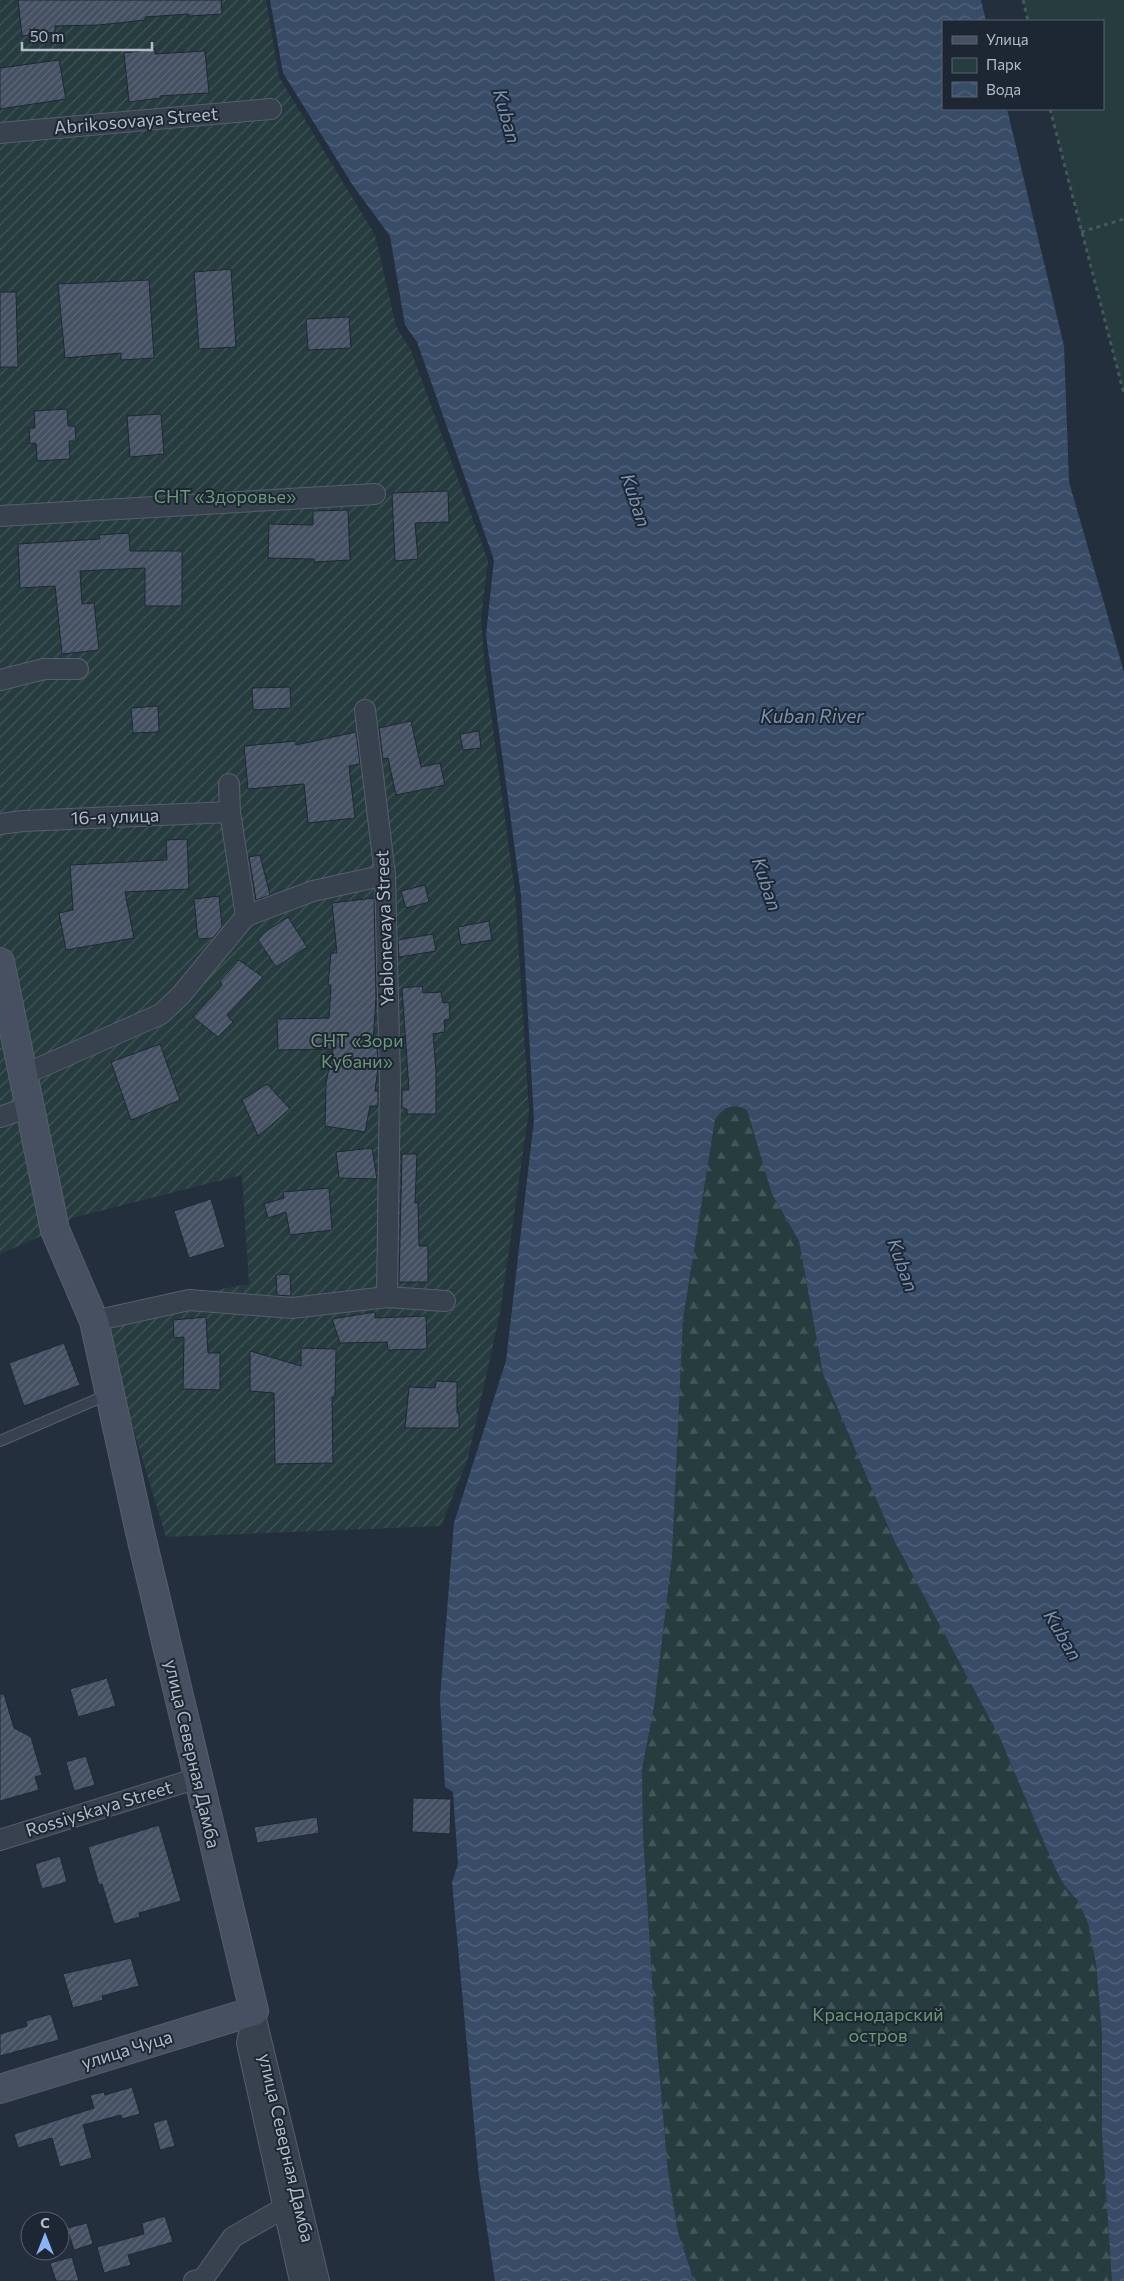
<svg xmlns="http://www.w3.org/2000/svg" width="1124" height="2281" font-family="Commissioner,sans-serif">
<defs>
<pattern id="forest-firs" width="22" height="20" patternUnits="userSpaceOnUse" patternTransform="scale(1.25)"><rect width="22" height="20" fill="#263c3f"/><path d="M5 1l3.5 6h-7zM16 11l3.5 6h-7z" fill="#435659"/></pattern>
<pattern id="garden-furrows" width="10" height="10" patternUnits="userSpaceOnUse" patternTransform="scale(1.25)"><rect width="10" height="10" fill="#263c3f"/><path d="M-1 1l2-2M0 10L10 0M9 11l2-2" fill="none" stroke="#435659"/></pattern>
<pattern id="water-waves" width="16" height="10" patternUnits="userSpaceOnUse" patternTransform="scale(1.25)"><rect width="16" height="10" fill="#394c67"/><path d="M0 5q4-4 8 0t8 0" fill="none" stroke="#53647b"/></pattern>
<pattern id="building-hatch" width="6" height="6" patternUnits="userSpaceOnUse" patternTransform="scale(1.25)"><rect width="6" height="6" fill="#455162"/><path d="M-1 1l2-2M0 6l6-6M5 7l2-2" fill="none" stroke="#5d6877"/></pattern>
</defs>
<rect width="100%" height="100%" fill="#242f3e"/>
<!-- forest -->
<path fill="url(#forest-firs)" d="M739,1105L747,1110L772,1194L799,1241L823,1374L893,1538L1000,1738L1055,1868L1064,1885L1078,1901L1088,1923L1096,1964L1102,2033V2134L1112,2281H694L678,2232L668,2172L654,2011L643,1834L642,1769L654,1707L672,1557L683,1319L715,1120C722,1110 726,1106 739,1105Z"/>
<!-- park -->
<path fill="#263c3f" d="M1023,0H1124V394L1050,109H1103V21H1028Z"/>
<!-- garden -->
<path fill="url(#garden-furrows)" d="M0,0H266L279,77L375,235L396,326L411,351L488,561L481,618L485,669L515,893L529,1110L500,1313L468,1458L441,1526L166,1537L121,1388L107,1327L106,1310L249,1284L242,1175L72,1218L55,1230L0,1254Z"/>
<!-- water -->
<path fill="url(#water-waves)" d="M270,0H981L986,21H943V109H1007L1064,346L1069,482L1124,672V2281H1112L1102,2134V2033L1096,1964L1088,1923L1078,1901L1064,1885L1055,1868L1000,1738L893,1538L823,1374L799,1241L772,1194L747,1110C733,1102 723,1107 715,1120L683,1319L672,1557L654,1707L642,1769L643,1834L654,2011L668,2172L678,2232L694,2281H495L479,2177L452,1882L458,1864L453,1792L445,1787L440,1698L454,1523L506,1361L534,1120L521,895L486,635L494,560L417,342L405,325L390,236L354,187L283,73Z"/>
<!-- building -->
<g fill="url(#building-hatch)" stroke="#1f2835">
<path d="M18,0H221L222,14L189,16V14L145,17V20L99,25L55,26V32L22,36Z"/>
<path d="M155,49V54L205,51L209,93L160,96V98L129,102L124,53Z"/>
<path d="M59,60L66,99L0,109V68Z"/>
<path d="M231,269L236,347L199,349L194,272Z"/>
<path d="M149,280L154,358L121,360V353L65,358L58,284Z"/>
<path d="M0,292H16L18,367H0Z"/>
<path d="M349,317L351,348L308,350L306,319Z"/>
<path d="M67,409L68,426H75L76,441H69L70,459L37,461L36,443L30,444L29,428H35L34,411Z"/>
<path d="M161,414L164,454L130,457L127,416Z"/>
<path d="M448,491L449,522L415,523L418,559L395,561L392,493Z"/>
<path d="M348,510L350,560L314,562V559L268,558L269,524L313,525V511Z"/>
<path d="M129,533L130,551H182V606H145V568L80,571L82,604L94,603L99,650L62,654L55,586L20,588L18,544L100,539L99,535Z"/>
<path d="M290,687L291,708L253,710L252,688Z"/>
<path d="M158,706L159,732L133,733L131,708Z"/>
<path d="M411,721L421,767L440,763L445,785L396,795L388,758L383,759L379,728Z"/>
<path d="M479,731L481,748L463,750L460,734Z"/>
<path d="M356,732L360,764L349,766L355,818L308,823L304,784L248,789L244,746L296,741V745Z"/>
<path d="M187,839L189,889L125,892L134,938L66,950L59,913L73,910L70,865L167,860L166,840Z"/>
<path d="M260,855L270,895L256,900L249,857Z"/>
<path d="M425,885L429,902L406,908L401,891Z"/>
<path d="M219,896L222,926L213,938L198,939L194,899Z"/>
<path d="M374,898L376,997L373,1042L377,1043L378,1068L375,1091H378V1106H370L365,1132L325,1126L326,1083L333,1049L278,1050L277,1019L329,1018L331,985H328L331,953H337L332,903Z"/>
<path d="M288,917L307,947L276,967L258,940L265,932Z"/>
<path d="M489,921L492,940L461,945L458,927Z"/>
<path d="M433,934L436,951L399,957L398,940Z"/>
<path d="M239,960L263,977L227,1015L233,1022L218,1037L193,1017L222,985L220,981Z"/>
<path d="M422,986L423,993L441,992L443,1003L449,1002L450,1019L444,1020L445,1032L433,1034L436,1071V1114H407V1109L402,1108V1090H409L402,988Z"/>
<path d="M160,1044L180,1100L131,1120L111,1062Z"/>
<path d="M267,1084L290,1109L258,1136L242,1100Z"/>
<path d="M372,1148L377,1179L339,1178L336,1152Z"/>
<path d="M402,1154H417L415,1203H418L419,1246H428V1282H399Z"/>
<path d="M329,1188L332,1230L290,1235L286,1212L268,1218L264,1204L284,1198L283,1192Z"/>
<path d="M211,1199L225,1247L189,1258L174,1211Z"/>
<path d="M290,1274L291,1296L277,1295L276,1275Z"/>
<path d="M375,1312V1318L426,1316L427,1349L388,1350L387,1342L340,1343L332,1319Z"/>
<path d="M206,1317L208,1353H220V1390L183,1389L184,1337L174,1338L173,1320Z"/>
<path d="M64,1343L80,1385L24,1406L9,1363Z"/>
<path d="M301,1348L336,1349L335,1397H332L333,1463L275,1464L274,1393L250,1391V1351L301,1366Z"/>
<path d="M436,1381L457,1382V1413H459V1428H405L409,1387L435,1388Z"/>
<path d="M107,1678L116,1706L78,1717L70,1689Z"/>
<path d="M0,1694H4L14,1728L31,1737L42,1775L35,1777L39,1790L0,1801Z"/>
<path d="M86,1756L95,1785L74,1791L66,1762Z"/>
<path d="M413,1798L451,1799L450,1834L412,1832Z"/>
<path d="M317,1817L319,1833L257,1843L254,1827Z"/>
<path d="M159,1825L181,1901L139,1913L140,1917L114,1924L102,1884L99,1885L88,1847Z"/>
<path d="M60,1856L67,1882L42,1889L35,1864Z"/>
<path d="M131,1958L139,1986L102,1996L103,2000L73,2008L63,1974Z"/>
<path d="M51,2014L59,2040L0,2056V2034L27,2026L26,2021Z"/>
<path d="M132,2087L140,2114L122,2119L121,2115L83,2125L92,2158L60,2167L52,2138L18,2148L14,2134L94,2108L90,2095L104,2092L105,2095Z"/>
<path d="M167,2119L175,2146L160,2150L153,2123Z"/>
<path d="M165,2216L173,2242L128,2255L131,2265L104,2273L97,2247L144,2234L142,2223Z"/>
<path d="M87,2223L93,2244L74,2250L67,2228Z"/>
<path d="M72,2257L79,2281H56L50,2263Z"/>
</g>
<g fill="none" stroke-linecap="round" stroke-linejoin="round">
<!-- lane casing -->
<g stroke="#565f6c" stroke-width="12">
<path id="lane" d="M0,1441L109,1394"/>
</g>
<!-- street casing -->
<g stroke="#565f6c" stroke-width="22">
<g id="street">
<path d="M0,133L271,109"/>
<path d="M0,516L375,494"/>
<path d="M0,680L44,669H78"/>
<path d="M365,710L385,875L390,1081L387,1297"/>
<path d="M0,824L23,821L230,812"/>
<path d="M246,916L313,891L385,875"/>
<path d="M23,1075L161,1014L181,995L246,916L230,812L229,784"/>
<path d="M0,1117L29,1107"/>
<path d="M94,1321L189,1300L292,1308L387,1297L445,1301"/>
<path d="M0,1840L198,1778"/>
<path d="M254,2011L319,2281"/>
<path d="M252,2018L247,2043L300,2281"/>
<path d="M194,2281L203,2279L233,2237L282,2209"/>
</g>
</g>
<!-- secondary casing -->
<g stroke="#565f6c" stroke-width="30">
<path id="secondary" d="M0,962L55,1230L94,1321L140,1532L254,2011L0,2089"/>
</g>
<!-- path -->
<g stroke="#44595c" stroke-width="3" stroke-dasharray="4 4" stroke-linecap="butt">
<path d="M1023,0L1028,21"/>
<path d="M1050,109L1124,394"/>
<path d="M1081,232L1124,219"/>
</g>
<!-- lane -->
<use href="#lane" stroke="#38414e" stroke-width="10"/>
<!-- street -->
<use href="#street" stroke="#38414e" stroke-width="20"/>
<!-- secondary -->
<use href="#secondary" stroke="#465061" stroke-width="28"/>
</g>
<g text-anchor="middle" stroke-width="4" stroke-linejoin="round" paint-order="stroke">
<!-- street labels -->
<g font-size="18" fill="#b4bcc9" stroke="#1d2633">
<text transform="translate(136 121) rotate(-5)" y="6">Abrikosovaya Street</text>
<text transform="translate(115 817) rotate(-2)" y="6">16-я улица</text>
<text transform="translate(385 928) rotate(-92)" y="6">Yablonevaya Street</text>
<text transform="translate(192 1754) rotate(77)" y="6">улица Северная Дамба</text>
<text transform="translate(99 1809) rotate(-17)" y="6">Rossiyskaya Street</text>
<text transform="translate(127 2050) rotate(-17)" y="6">улица Чуца</text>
<text transform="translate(286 2148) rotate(77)" y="6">улица Северная Дамба</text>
</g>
<!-- park labels -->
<g font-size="18" fill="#6b9a76" stroke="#1d2633">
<text x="225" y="503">СНТ «Здоровье»</text>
<text x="357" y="1047">СНТ «Зори<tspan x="357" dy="21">Кубани»</tspan></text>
<text x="878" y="2021">Краснодарский<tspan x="878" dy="21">остров</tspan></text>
</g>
<!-- water labels -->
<g font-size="19" font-style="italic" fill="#7c92b1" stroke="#1d2633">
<text transform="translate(507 116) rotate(74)" y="7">Kuban</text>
<text transform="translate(636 500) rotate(71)" y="7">Kuban</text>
<text x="812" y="723">Kuban River</text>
<text transform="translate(767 884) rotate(71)" y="7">Kuban</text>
<text transform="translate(903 1265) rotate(70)" y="7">Kuban</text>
<text transform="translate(1063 1635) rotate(59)" y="7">Kuban</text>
</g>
</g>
<!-- legend -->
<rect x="942" y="20" width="162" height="90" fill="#1d2633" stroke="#59626f"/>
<rect x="952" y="36" width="25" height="8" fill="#465061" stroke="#59626f"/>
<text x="986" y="45" font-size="15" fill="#b4bcc9">Улица</text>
<rect x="952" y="58" width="25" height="15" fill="#263c3f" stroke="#59626f"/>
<text x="986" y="70" font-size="15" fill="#b4bcc9">Парк</text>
<rect x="952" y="82" width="25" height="15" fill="url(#water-waves)" stroke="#59626f"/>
<text x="986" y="95" font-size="15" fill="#b4bcc9">Вода</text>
<!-- north arrow -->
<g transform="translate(45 2236)"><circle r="24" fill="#1d2633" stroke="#59626f"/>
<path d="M0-4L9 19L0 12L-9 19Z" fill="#8ab4f8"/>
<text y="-8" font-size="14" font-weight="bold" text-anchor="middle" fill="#b4bcc9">С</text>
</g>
<!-- scale -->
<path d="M22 42v8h130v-8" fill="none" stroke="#b4bcc9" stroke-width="2.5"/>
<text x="30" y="42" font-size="15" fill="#b4bcc9" stroke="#1d2633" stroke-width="4" paint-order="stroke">50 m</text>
</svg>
